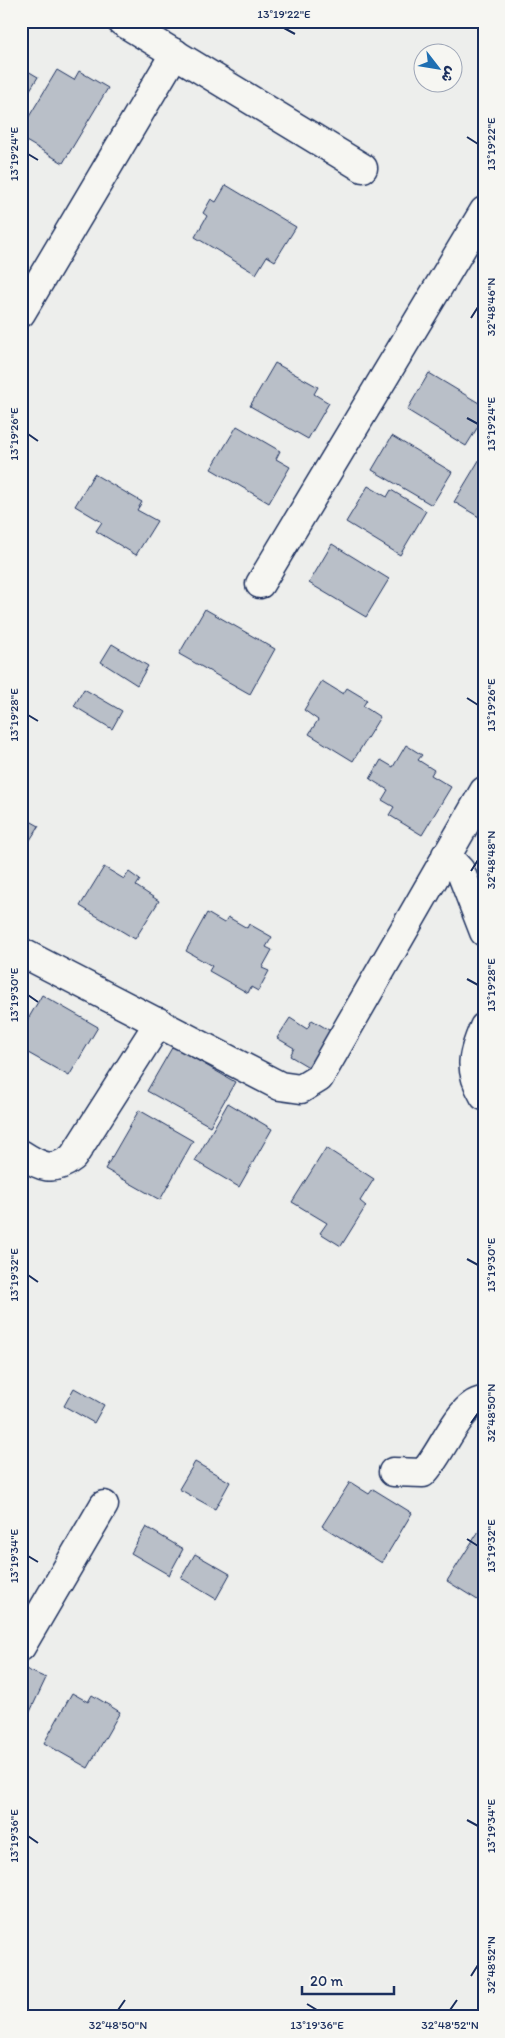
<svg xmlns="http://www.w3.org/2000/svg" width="505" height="2038" font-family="Itim,'Playpen Sans Arabic',sans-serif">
<rect width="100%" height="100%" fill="#edeeec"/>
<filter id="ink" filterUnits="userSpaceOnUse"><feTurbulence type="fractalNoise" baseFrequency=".02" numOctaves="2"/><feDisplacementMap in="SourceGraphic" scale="10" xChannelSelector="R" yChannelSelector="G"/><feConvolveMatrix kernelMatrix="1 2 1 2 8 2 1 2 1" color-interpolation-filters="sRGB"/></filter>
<g filter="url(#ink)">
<!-- building -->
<g fill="#b9bfc8" stroke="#1b2f5e">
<path d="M21,67L38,77L21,104Z"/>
<path d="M57,70L74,80L79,71L108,88L63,163L21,138V130Z"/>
<path d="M226,185L296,227L275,261L267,256L256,274L195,237L207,216L203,213L211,199L216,202Z"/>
<path d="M275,363L318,387L314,394L329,403L308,439L250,406Z"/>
<path d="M429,373L484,406V417L466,446L407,410Z"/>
<path d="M237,426L280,451L276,459L290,467L269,503L211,469Z"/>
<path d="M392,436L452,472L432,505L372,470Z"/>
<path d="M484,452V520L454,502Z"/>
<path d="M94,474L142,502L137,510L157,521L136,555L96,531L102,522L75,506Z"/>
<path d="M368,486L387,497L391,490L426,511L400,555L346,522Z"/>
<path d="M332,544L389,579L366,617L309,583Z"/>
<path d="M205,609L275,649L250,694L179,654Z"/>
<path d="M112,644L148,666L137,685L101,662Z"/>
<path d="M322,681L343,694L347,688L367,700L363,706L380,717L353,761L309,734L318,720L304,710Z"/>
<path d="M84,689L122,711L112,729L74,706Z"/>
<path d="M406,745L422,755L418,760L434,770L431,775L451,787L422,835L389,815L394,807L382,800L388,790L370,779L381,760L393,767Z"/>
<path d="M21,816L39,826L21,854Z"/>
<path d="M104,867L124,879L129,872L140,880L136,886L159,901L135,939L80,906Z"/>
<path d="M207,913L224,923L228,917L247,928L249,924L272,937L266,947L272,950L262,968L269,971L258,991L251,987L248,993L209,971L212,966L186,951Z"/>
<path d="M42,995L98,1027L69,1076L21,1049V1031Z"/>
<path d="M290,1018L307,1029L312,1020L334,1033L312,1069L290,1056L294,1048L277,1038Z"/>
<path d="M173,1046L235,1082L210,1126L147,1091Z"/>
<path d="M228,1103L272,1129L239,1187L195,1161Z"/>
<path d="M139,1110L193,1141L160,1200L105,1169Z"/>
<path d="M326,1148L374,1179L360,1201L366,1206L341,1246L320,1233L327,1223L292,1202Z"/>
<path d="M74,1388L104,1405L94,1423L64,1406Z"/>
<path d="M195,1462L230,1482L215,1509L179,1489Z"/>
<path d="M350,1482L369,1494L373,1489L412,1513L382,1563L322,1526Z"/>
<path d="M484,1523V1604L447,1581Z"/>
<path d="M146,1527L183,1549L169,1575L131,1553Z"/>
<path d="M195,1554L230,1574L216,1599L181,1578Z"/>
<path d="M21,1667L46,1678L28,1716L21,1713Z"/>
<path d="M72,1693L88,1702L92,1695L120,1712L88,1768L44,1743Z"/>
</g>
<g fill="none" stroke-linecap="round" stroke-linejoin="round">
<!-- street casing -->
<g stroke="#1b2f5e" stroke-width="31">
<g id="street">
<path d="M121,21L363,168"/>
<path d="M21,313L175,53"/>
<path d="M260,584L484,211"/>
<path d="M446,855L460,870L484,932"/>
<path d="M21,952L280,1086L301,1089L319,1078L484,791"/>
<path d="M484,1027C472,1055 468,1069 484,1096"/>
<path d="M21,1154C41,1167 53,1173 73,1157L159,1022"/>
<path d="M393,1472L423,1473C441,1456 460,1401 484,1401"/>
<path d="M21,1647L104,1505"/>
</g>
</g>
<!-- street -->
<use href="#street" stroke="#f6f6f2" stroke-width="28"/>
</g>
</g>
<!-- ticks -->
<path fill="none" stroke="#1b2f5e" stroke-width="2" d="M284,28L295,34M467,137L478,144M28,154L38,160M471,318L478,307M467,418L478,424M28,434L38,441M467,698L478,705M28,715L38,721M471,871L478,860M467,979L478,985M28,995L38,1002M467,1259L478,1265M28,1275L38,1282M471,1423L478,1413M467,1539L478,1546M28,1556L38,1562M467,1820L478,1826M28,1836L38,1843M471,1976L478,1965M307,2004L317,2010M118,2010L125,2000M450,2010L457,2000"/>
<!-- margin -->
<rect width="505" height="2038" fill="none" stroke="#f6f6f2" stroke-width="55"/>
<!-- north arrow -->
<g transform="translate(438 68) rotate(121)"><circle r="24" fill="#f6f6f2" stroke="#9ea6b7"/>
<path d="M0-4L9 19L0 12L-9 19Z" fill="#1f6fb2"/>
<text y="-8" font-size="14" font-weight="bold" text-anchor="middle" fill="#1b2f5e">ش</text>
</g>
<!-- scale -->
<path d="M302 1986v8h92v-8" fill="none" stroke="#1b2f5e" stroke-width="2.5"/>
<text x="310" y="1986" font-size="15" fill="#1b2f5e" stroke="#f6f6f2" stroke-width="4" paint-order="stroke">20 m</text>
<rect x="28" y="28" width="450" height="1982" fill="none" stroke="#1b2f5e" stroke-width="2"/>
<g font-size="12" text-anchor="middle" fill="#1b2f5e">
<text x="284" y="18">13°19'22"E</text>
<text transform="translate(491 144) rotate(-90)" y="4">13°19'22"E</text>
<text transform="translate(14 154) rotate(-90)" y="4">13°19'24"E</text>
<text transform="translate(491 307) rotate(-90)" y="4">32°48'46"N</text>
<text transform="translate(491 424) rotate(-90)" y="4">13°19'24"E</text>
<text transform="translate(14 434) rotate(-90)" y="4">13°19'26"E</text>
<text transform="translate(491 705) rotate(-90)" y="4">13°19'26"E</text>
<text transform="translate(14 715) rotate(-90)" y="4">13°19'28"E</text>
<text transform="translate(491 860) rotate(-90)" y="4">32°48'48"N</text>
<text transform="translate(491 985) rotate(-90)" y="4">13°19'28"E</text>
<text transform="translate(14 995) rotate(-90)" y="4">13°19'30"E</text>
<text transform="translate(491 1265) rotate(-90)" y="4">13°19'30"E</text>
<text transform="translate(14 1275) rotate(-90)" y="4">13°19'32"E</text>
<text transform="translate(491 1413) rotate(-90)" y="4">32°48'50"N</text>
<text transform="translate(491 1546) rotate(-90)" y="4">13°19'32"E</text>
<text transform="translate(14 1556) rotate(-90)" y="4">13°19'34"E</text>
<text transform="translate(491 1826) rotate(-90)" y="4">13°19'34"E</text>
<text transform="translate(14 1836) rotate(-90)" y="4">13°19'36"E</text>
<text transform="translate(491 1965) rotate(-90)" y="4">32°48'52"N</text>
<text x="118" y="2029">32°48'50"N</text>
<text x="317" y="2029">13°19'36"E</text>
<text x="450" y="2029">32°48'52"N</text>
</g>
</svg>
